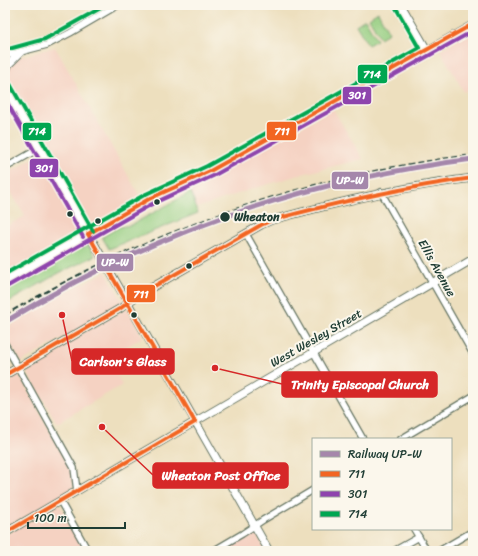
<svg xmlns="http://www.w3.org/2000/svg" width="478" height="556" font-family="Sriracha,sans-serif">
<rect width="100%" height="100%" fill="#fbf7ec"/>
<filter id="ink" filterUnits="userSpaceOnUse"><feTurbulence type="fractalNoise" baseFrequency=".025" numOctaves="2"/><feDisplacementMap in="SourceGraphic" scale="8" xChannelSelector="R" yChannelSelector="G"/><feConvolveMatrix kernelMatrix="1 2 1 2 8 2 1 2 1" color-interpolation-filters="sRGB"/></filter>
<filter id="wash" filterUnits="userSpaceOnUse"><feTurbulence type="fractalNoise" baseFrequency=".012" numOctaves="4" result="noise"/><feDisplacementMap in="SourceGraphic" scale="16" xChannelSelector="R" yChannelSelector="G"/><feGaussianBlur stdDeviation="0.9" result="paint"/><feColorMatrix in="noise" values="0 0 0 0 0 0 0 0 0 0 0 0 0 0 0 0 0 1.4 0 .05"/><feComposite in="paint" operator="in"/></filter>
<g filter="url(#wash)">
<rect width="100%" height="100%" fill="#eddfbe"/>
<!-- built -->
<g fill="#f5d2c2">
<path d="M473,32V87L464,92L440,50Z"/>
<path d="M55,47L141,198L91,227L5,76V61Z"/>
<path d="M333,109L363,159L302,174L249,190L197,208L190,189Z"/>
<path d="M39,155L82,232L5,278V223L7,226L25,216L5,183V175Z"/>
<path d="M106,272L124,304L21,362L5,335V329L60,295Z"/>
<path d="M127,308L143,337L107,358L122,385L57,423L24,367Z"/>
<path d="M17,371L71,469L74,490L5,530V378Z"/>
<path d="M59,504L86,551H5V535Z"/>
<path d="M255,532L266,551H221Z"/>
</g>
<!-- green -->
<g fill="#95cd80" stroke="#5a855a">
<path d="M378,12L389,33L380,38L369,18Z"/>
<path d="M365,19L377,40L368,45L356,25Z"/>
<path d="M191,192L198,213L109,249L102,237L119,227L131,225Z"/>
<path d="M80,244L82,248L88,244L95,256L59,273L5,304V289Z"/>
</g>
</g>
<g filter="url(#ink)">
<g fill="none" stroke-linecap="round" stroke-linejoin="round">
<!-- minor casing -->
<g stroke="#677664" stroke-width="8">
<g id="minor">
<path d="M427,50L473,24"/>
<path d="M5,56L47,45L70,33L118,5"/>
<path d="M5,168L40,148"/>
<path d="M381,192L473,354"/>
<path d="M246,234L363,439"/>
<path d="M5,344L74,468L77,491"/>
<path d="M401,439L473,396"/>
<path d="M60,501L88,551"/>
<path d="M414,529L427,551"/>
<path d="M213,551L242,534L263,520L313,490"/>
<path d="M394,551L419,537"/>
<path d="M439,551L473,531"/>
</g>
</g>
<!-- tertiary casing -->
<g stroke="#677664" stroke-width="9">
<g id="tertiary">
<path d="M5,74L8,65L21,52"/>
<path d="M5,87L269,551"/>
<path d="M5,281L149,199L210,171L427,50L401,5"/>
<path d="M5,375L121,308L137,296L261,225L272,220C338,202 405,186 473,178"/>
<path d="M5,533L473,259"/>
</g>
</g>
<!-- minor -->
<use href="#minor" stroke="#fff" stroke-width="5.5"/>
<!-- tertiary -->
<use href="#tertiary" stroke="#fff" stroke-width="7"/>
<!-- rail -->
<path stroke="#1f3d34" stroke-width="2" stroke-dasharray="6 3" stroke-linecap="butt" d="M5,315C148,231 308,174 473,155"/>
<!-- bus-1 casing -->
<g stroke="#fbf7ec" stroke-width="7">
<g id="bus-1">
<path d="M88,234L149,199L210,171L473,24"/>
<path d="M88,234L195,422"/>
<path d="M5,375L121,308L137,296L261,225L272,220C338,202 405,187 473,178"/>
<path d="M5,533L195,422"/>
</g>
</g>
<!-- bus-2 casing -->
<g stroke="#fbf7ec" stroke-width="7">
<g id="bus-2">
<path d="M5,99L83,237"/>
<path d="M8,286L152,204L213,176L473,31"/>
</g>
</g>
<!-- bus-3 casing -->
<g stroke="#fbf7ec" stroke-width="7">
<g id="bus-3">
<path d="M5,50L45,39L106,5"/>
<path d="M10,84L93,231"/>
<path d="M5,274L146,194L207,166L419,48L396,8"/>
</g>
</g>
<!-- bus-1 -->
<use href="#bus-1" stroke="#f26522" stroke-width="4"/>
<!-- bus-2 -->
<use href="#bus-2" stroke="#8e44ad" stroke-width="4"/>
<!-- bus-3 -->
<use href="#bus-3" stroke="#00a651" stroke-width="4"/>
<!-- rail-1 casing -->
<g stroke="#fbf7ec" stroke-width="8">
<path id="rail-1" d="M5,322C149,233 305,180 473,159"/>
</g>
<!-- rail-1 -->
<use href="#rail-1" stroke="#a587ab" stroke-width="5"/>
</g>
</g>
<!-- markers -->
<g fill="#1f3d34" stroke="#fbf7ec" stroke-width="1.5">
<circle cx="157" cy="202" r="3.5"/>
<circle cx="70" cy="214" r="3.5"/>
<circle cx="225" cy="217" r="5.5"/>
<circle cx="98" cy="221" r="3.5"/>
<circle cx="189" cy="266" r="3.5"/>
<circle cx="134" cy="315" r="3.5"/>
</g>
<g text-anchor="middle" stroke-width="4" stroke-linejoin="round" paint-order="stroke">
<!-- stop labels -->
<g font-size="12" font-weight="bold" fill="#1f3d34" stroke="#fbf7ec" text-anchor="start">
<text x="234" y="221">Wheaton</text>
</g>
<!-- street labels -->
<g font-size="12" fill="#1f3d34" stroke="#fbf7ec">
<text transform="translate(437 268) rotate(61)" y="4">Ellis Avenue</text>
<text transform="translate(316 338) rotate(-30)" y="4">West Wesley Street</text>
</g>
</g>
<!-- callouts -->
<path fill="none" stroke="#d62828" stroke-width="1.5" d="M62 315L72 361M215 368L282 384M102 427L153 475"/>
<g fill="#d62828" stroke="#fbf7ec" stroke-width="1.5">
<circle cx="62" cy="315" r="4"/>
<circle cx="215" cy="368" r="4"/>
<circle cx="102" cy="427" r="4"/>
</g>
<g fill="#d62828" stroke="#d62828" stroke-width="1.5">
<rect x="72" y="349" width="102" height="25" rx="4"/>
<rect x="282" y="372" width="155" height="25" rx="4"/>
<rect x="153" y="463" width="135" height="25" rx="4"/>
</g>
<g font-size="13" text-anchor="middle" font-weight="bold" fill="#fff">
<text x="123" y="366">Carlson's Glass</text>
<text x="360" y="389">Trinity Episcopal Church</text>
<text x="221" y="480">Wheaton Post Office</text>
</g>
<g stroke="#fbf7ec" stroke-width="1.5">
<rect x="357" y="64" width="31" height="20" rx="4" fill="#00a651"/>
<rect x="342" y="86" width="30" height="19" rx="4" fill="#8e44ad"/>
<rect x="266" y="121" width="31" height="20" rx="4" fill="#f26522"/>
<rect x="22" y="122" width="30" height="19" rx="4" fill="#00a651"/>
<rect x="29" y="158" width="30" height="20" rx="4" fill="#8e44ad"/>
<rect x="331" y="171" width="38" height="19" rx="4" fill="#a587ab"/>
<rect x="96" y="253" width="38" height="19" rx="4" fill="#a587ab"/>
<rect x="126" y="284" width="30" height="19" rx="4" fill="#f26522"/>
</g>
<g font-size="11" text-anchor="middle" font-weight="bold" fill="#fff">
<text x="372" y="78">714</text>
<text x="357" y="99">301</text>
<text x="282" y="135">711</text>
<text x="37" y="135">714</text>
<text x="44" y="172">301</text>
<text x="350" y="184">UP-W</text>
<text x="115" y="266">UP-W</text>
<text x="141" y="298">711</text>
</g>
<!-- margin -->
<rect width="478" height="556" fill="none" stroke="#fbf7ec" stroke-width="20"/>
<!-- legend -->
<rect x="312" y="438" width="140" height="92" fill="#fbf7ec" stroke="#a3ada2"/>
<rect x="320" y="451" width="20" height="6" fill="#a587ab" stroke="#a3ada2"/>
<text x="348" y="458" font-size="12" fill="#1f3d34">Railway UP-W</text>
<rect x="320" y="471" width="20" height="6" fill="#f26522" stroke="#a3ada2"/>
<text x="348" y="478" font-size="12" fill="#1f3d34">711</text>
<rect x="320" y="491" width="20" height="6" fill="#8e44ad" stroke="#a3ada2"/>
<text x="348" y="498" font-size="12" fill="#1f3d34">301</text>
<rect x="320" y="511" width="20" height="6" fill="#00a651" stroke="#a3ada2"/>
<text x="348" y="518" font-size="12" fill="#1f3d34">714</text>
<!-- scale -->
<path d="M28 522v6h97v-6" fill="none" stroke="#1f3d34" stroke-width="2"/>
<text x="34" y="522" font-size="12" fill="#1f3d34" stroke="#fbf7ec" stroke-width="3" paint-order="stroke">100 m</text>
</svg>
